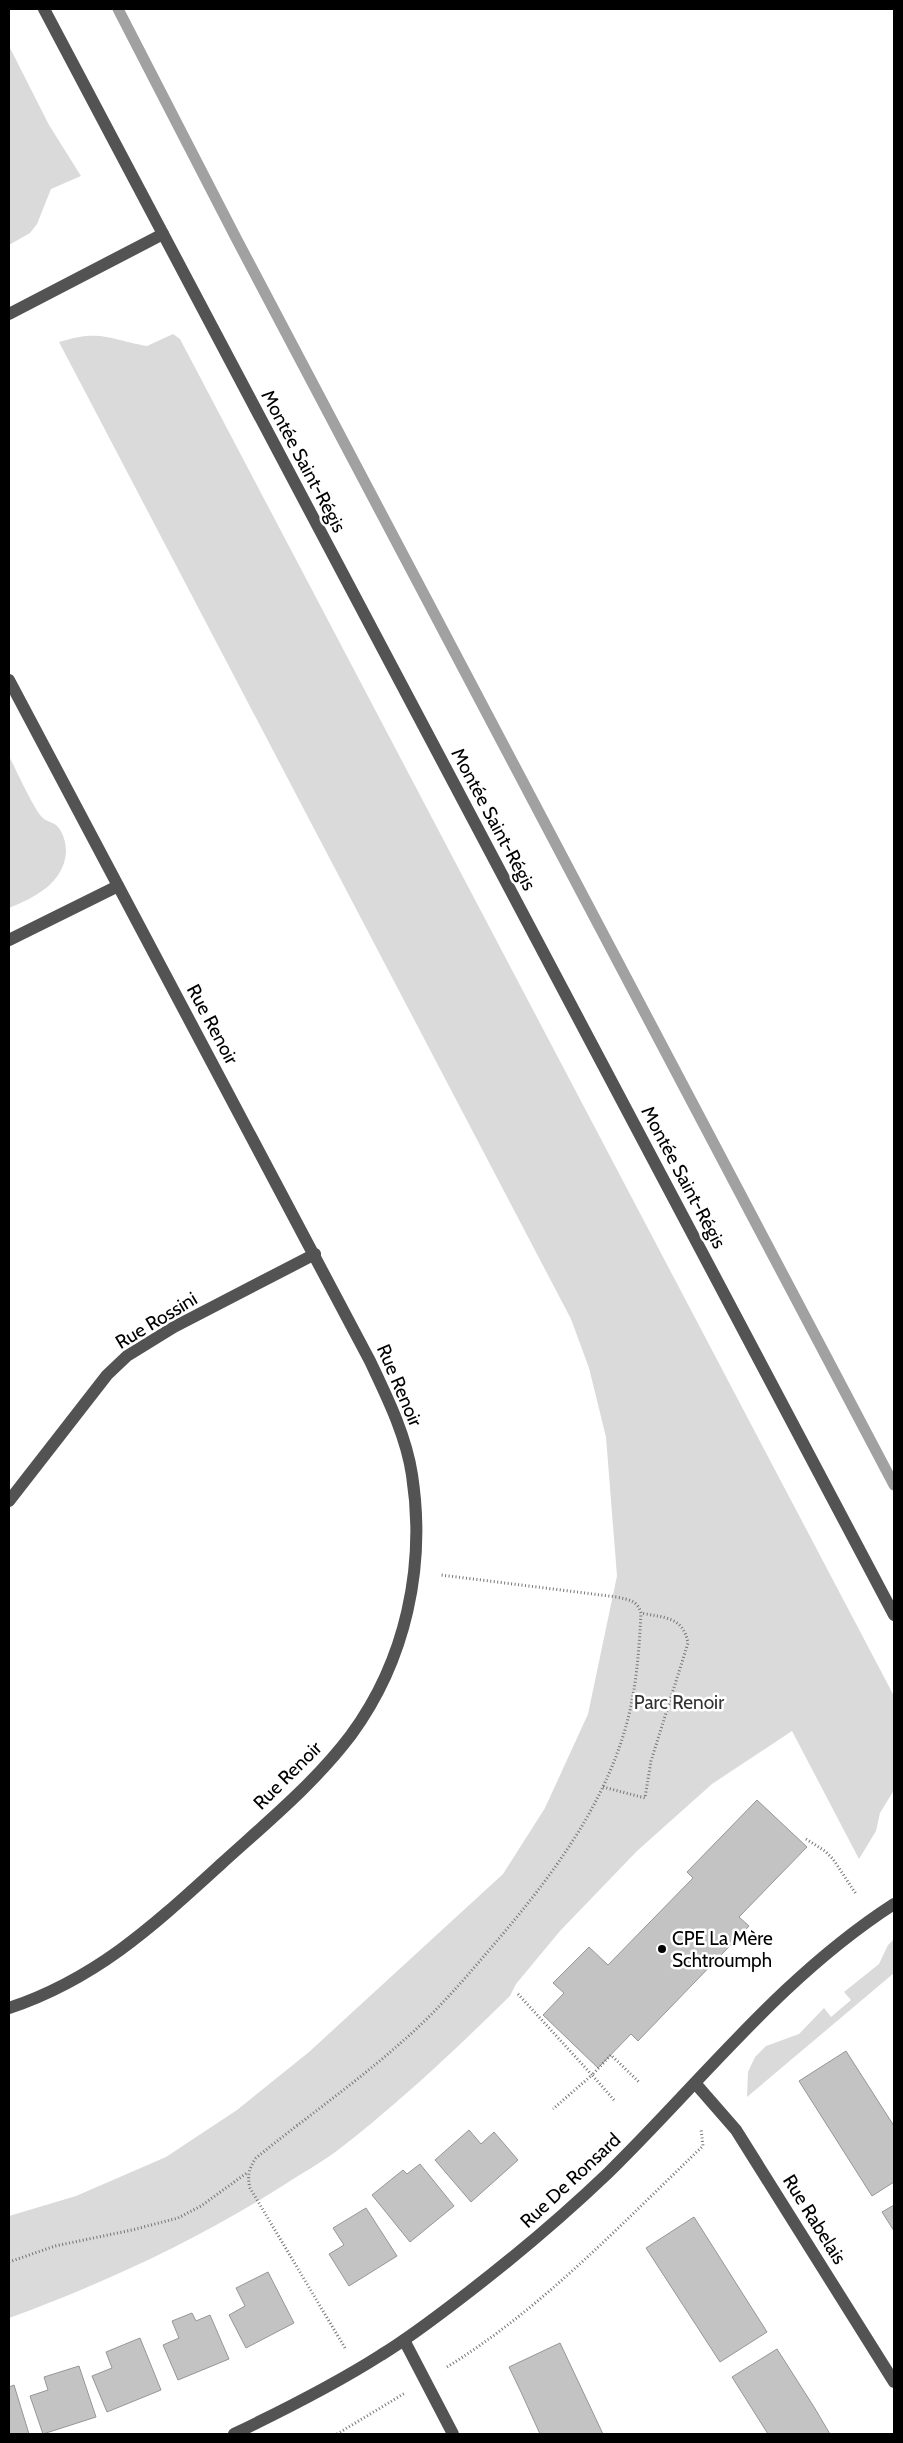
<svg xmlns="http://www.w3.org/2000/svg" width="903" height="2443" font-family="Cabin,sans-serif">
<rect width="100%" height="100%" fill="#fff"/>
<!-- green -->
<g fill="#dadada">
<path d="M9,46L49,125L81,176L51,189L37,224L30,233L9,245Z"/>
<path d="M173,334L180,339L894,1696V1790L880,1813L876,1831L859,1859L792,1731L712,1784L637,1851L560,1931L516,1984L510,1996C455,2050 399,2103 338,2150C321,2163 302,2173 284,2185C197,2240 105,2283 9,2318V2216L76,2196L166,2157L237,2110L309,2052L503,1874L545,1808L588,1714L617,1576L606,1437L589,1368L571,1319L59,342C100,329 108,339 147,346Z"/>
<path d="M9,756C15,768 35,811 42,817C46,822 54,822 58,827C64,834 66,844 66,852C64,883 34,898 9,908Z"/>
<path d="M894,1939V1973L747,2097L748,2072L755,2057L766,2046L799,2034L824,2008L831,2017L851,2000L844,1992L879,1964L888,1945Z"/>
</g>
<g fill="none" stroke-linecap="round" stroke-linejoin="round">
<!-- stream -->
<path stroke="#a1a1a1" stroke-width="11" d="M118,9L236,238L894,1485"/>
</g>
<!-- building -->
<g fill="#c3c3c3" stroke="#979797">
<path d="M757,1800L807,1847L739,1917L749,1926L638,2041L631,2034L598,2068L543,2015L564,1993L553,1983L589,1947L608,1965L693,1878L687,1872Z"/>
<path d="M846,2051L894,2126V2182L872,2196L799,2081Z"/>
<path d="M469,2130L481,2144L494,2132L518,2160L471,2202L435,2160Z"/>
<path d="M420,2164L454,2206L410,2242L372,2195L403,2170L407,2174Z"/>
<path d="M894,2205V2231L882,2212Z"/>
<path d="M366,2208L397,2256L349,2286L329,2254L344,2245L333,2228Z"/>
<path d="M694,2217L767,2332L720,2362L646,2248Z"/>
<path d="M268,2272L294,2323L246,2348L229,2315L245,2306L236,2288Z"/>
<path d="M192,2313L196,2321L210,2315L229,2359L178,2380L163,2345L179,2338L172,2321Z"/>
<path d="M140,2338L161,2390L107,2412L92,2376L112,2368L106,2352Z"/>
<path d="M560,2343L603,2434H540L521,2392L509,2367Z"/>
<path d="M777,2349L814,2407L830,2434H768L732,2377Z"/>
<path d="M79,2366L96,2417L43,2434L30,2396L48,2390L44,2377Z"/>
<path d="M14,2385L29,2434H9V2387Z"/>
</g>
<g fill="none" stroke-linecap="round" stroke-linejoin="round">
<!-- path -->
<g stroke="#757575" stroke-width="3" stroke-dasharray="1 2.5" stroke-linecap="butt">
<path d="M603,1787L645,1798L651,1761L688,1643C683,1616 664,1618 641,1613"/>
<path d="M806,1839L825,1851L833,1859L856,1894"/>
<path d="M518,1994L592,2075L553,2109"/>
<path d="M614,2100L592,2075L611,2055L640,2083"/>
<path d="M9,2262L55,2246L132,2230L178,2218L201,2206L248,2172"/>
<path d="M345,2348L250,2188C247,2176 249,2168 256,2158C305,2118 357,2082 404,2040C435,2013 463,1981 490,1949C545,1885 599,1815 624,1733C636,1694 639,1653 641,1613C637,1600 629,1600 617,1597L441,1575"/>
<path d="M447,2367C543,2308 622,2223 703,2146L701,2129"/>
<path d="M337,2434L405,2393"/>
</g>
<!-- minor -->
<g stroke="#535353" stroke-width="12">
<path d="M44,9L894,1615"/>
<path d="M9,314L163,234"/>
<path d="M9,680L370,1361C387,1397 406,1435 412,1475C426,1566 406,1660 351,1735C314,1784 265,1824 220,1865C153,1926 96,1979 9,2008"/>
<path d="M9,940L118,886"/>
<path d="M9,1501L107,1375L127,1356L174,1327L315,1254"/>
<path d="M695,2083L736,2130L894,2382"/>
<path d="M404,2340L453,2434"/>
<path d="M234,2434C284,2410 334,2385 381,2355C409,2338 435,2318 461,2298C512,2259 561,2218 608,2173C703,2080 781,1977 894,1904"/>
</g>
</g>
<!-- markers -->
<circle fill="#000" stroke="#fff" stroke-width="2" cx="662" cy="1949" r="5"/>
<g text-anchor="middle" stroke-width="5" stroke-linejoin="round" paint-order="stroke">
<!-- street labels -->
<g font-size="19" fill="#000" stroke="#fff">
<text transform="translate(304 461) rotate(62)" y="7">Montée Saint-Régis</text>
<text transform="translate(494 819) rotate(62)" y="7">Montée Saint-Régis</text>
<text transform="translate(213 1024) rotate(62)" y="7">Rue Renoir</text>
<text transform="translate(684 1177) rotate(62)" y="7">Montée Saint-Régis</text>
<text transform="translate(156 1320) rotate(-31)" y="7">Rue Rossini</text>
<text transform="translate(400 1385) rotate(67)" y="7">Rue Renoir</text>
<text transform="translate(287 1775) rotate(-45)" y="7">Rue Renoir</text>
<text transform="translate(570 2180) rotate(-43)" y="7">Rue De Ronsard</text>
<text transform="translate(815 2219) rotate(58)" y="7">Rue Rabelais</text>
</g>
<!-- park labels -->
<g font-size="19" fill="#313131" stroke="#fff">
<text x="679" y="1709">Parc Renoir</text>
</g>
<!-- poi labels -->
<g font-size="19" fill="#000" stroke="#fff" text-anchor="start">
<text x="672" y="1945">CPE La Mère<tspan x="672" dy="22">Schtroumph</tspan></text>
</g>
</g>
<!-- border -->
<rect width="903" height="2443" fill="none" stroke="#000000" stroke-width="20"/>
</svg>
